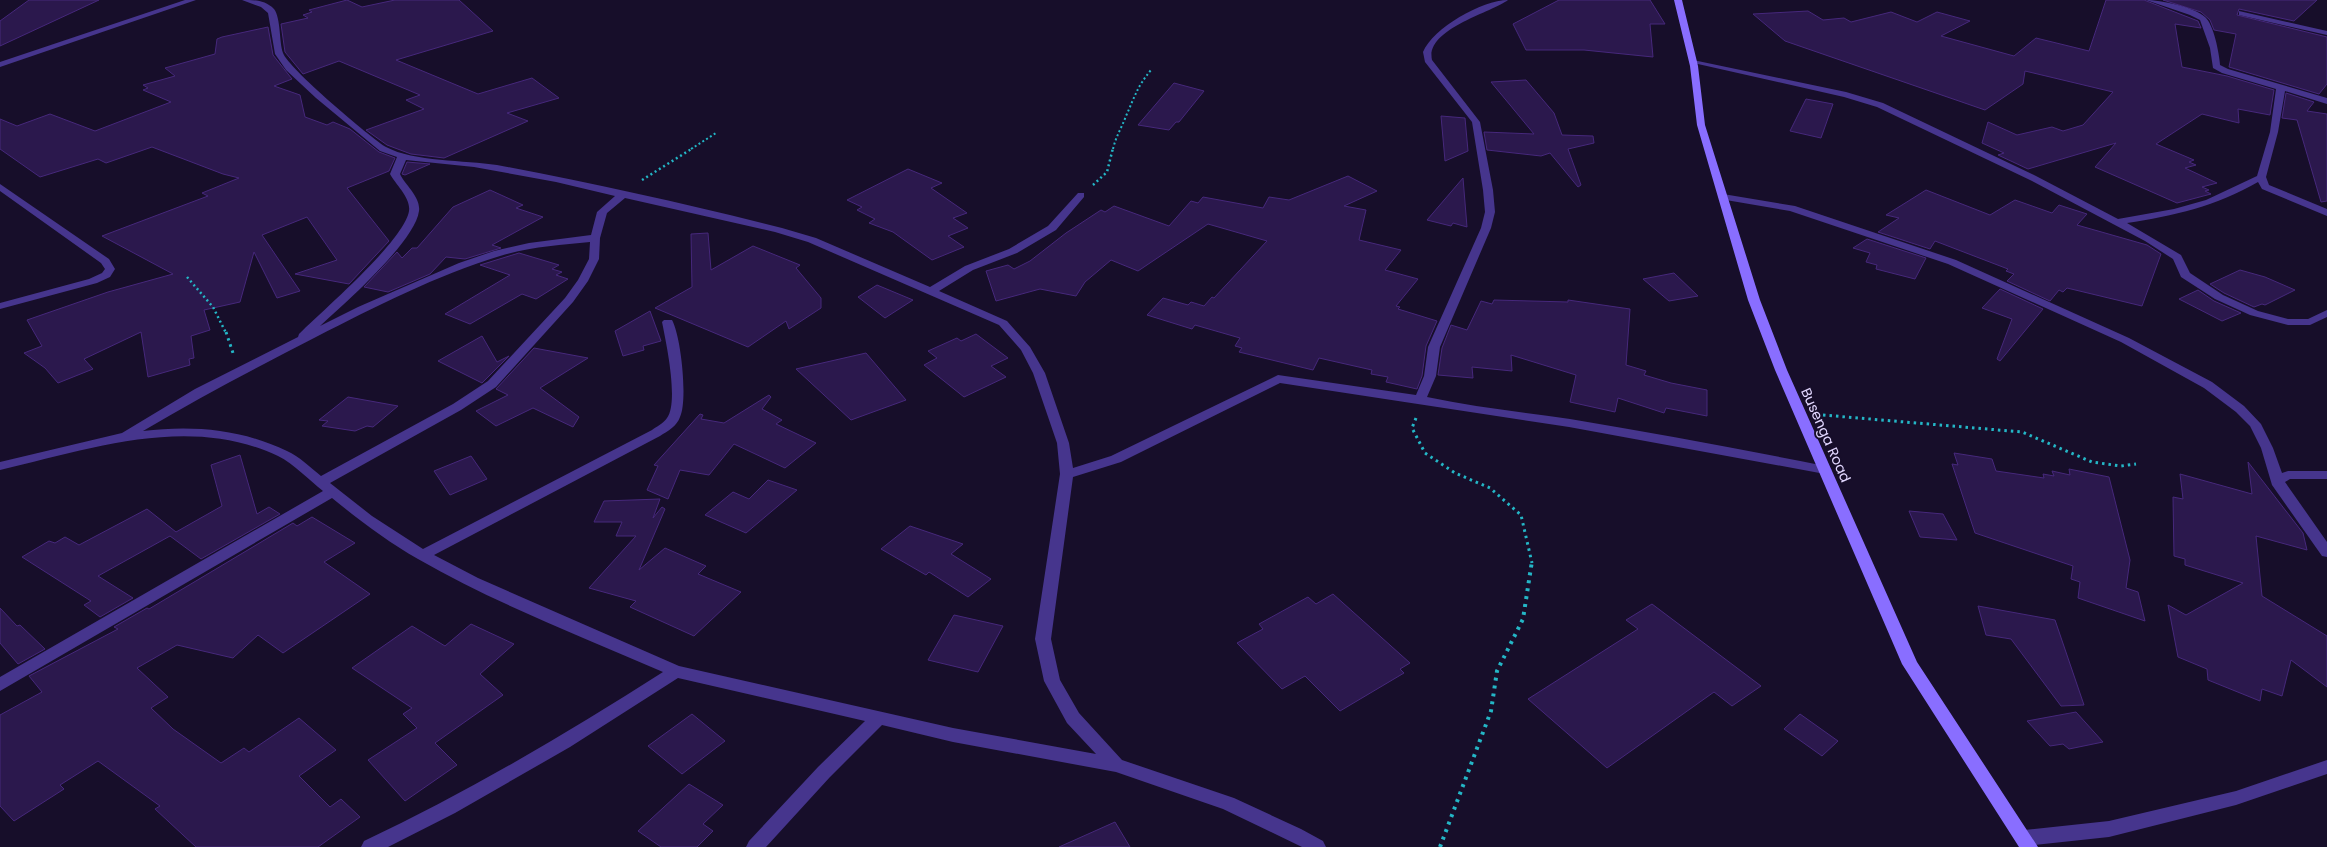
<svg xmlns="http://www.w3.org/2000/svg" width="2327" height="847" font-family="Poppins,sans-serif">
<rect width="100%" height="100%" fill="#170e2a"/>
<!-- building -->
<g fill="#2b184d" stroke="#46287b">
<path d="M29,0H99L0,46V21Z"/>
<path d="M347,0L362,7L395,0H459L493,31L396,60L478,94L532,78L559,98L507,113L528,121L444,158L411,154L387,145L366,130L424,109L406,100L420,95L339,61L303,74L285,52L281,24L308,18L303,15L312,12L309,10Z"/>
<path d="M1559,0H1650L1665,24H1650L1653,57L1584,50H1526L1513,24Z"/>
<path d="M2106,0H2144L2198,21L2201,28L2175,24L2182,67L2227,76L2274,90L2270,115L2238,109L2239,123L2202,114L2156,144L2194,160L2189,162L2196,165L2185,168L2217,183L2202,187L2209,190L2205,191L2211,194L2177,203L2095,167L2116,143L2028,169L1998,155L2004,153L1982,143L1988,122L2017,135L2052,127L2063,131L2083,125L2113,92L2025,71L2023,84L1985,110L1785,41L1753,14L1808,11L1823,20L1844,18L1851,22L1891,12L1917,22L1937,12L1970,21L1941,36L2014,56L2036,38L2089,51Z"/>
<path d="M2163,0H2317L2294,21L2239,9L2237,15L2327,37V84L2319,94L2229,67L2236,34L2214,30L2210,20L2201,12Z"/>
<path d="M268,27L273,55L292,79L274,86L300,95L305,117L327,125L333,122L350,129L379,152L395,158L389,171L347,188L389,241L349,284L295,274L337,260L307,217L262,235L300,291L277,298L254,252L240,302L204,310L210,330L191,336L194,358L189,359L190,365L148,377L141,332L84,359L93,369L58,383L45,368L24,353L42,346L27,320L108,292L173,274L102,236L208,196L202,193L239,178L223,174L152,147L106,163L98,159L40,177L0,149V119L17,126L50,114L95,131L171,102L143,90L148,88L143,85L175,76L165,68L215,54L217,39L222,37Z"/>
<path d="M1526,80L1554,113L1562,135L1593,136L1594,143L1568,149L1581,185L1578,187L1550,153L1541,156L1487,150L1484,132L1534,134L1491,82Z"/>
<path d="M1174,83L1204,91L1179,122H1176L1169,130L1138,125Z"/>
<path d="M2286,93L2314,102L2307,111L2327,114V201L2321,202L2297,120L2282,118Z"/>
<path d="M1806,99L1833,104L1821,138L1790,131Z"/>
<path d="M1441,116L1465,118L1468,151L1445,161Z"/>
<path d="M407,162L430,164L405,175L402,174Z"/>
<path d="M908,169L942,183L931,188L967,213L953,218L968,228L948,236L964,247L932,260L893,232L869,223L875,219L857,210L862,207L847,200Z"/>
<path d="M1348,176L1377,191L1344,206L1366,210L1359,240L1401,250L1385,270L1418,279L1396,306L1400,307L1398,309L1437,321L1426,346L1422,376L1417,389L1386,382L1388,377L1371,374L1372,370L1319,358L1313,370L1239,352L1242,348L1235,346L1240,338L1195,325L1192,329L1147,315L1163,298L1188,305L1191,302L1204,306L1212,297L1214,298L1267,241L1208,224L1138,271L1111,260L1085,282L1076,296L1040,289L996,301L986,271L1008,265L1014,269L1030,261L1066,233L1101,210L1105,212L1114,206L1169,226L1191,201L1198,203L1203,197L1263,208L1269,197L1289,200Z"/>
<path d="M1463,178L1467,227L1453,223L1451,226L1427,220Z"/>
<path d="M490,190L523,205L516,208L543,217L492,245L501,248L465,259L446,257L430,274L388,292L364,287L397,252L402,258L412,248H417L453,207Z"/>
<path d="M1926,190L1990,215L2015,200L2052,213L2059,205L2087,214L2077,225L2147,245L2161,254L2142,306L2067,288L2063,292L2059,290L2050,301L2007,281L2014,274L2006,271L2008,269L1935,241L1930,249L1878,232L1899,218L1886,215Z"/>
<path d="M708,233L711,270L753,246L800,265L796,268L821,298V308L789,329L786,321L748,347L655,308L692,287L691,234Z"/>
<path d="M1867,239L1926,258L1915,279L1876,269L1877,265L1866,262L1870,253L1853,248Z"/>
<path d="M519,253L559,265L552,269L562,272L556,275L568,279L536,299L522,294L470,324L445,314L510,275L480,265Z"/>
<path d="M2240,270L2265,277L2295,290L2265,305L2262,304L2254,307L2224,293L2210,284Z"/>
<path d="M1674,273L1698,296L1669,301L1643,279Z"/>
<path d="M877,285L913,300L885,318L858,297Z"/>
<path d="M2000,289L2043,309L2000,361L1997,359L2012,319L1982,308Z"/>
<path d="M2198,290L2214,301L2241,313L2222,321L2179,299Z"/>
<path d="M1494,300L1568,302V300L1630,309L1626,365L1646,371L1644,375L1671,383L1707,390V416L1666,408L1664,413L1618,398L1615,412L1570,402L1576,375L1511,355L1512,371L1472,367L1473,378L1438,375L1442,348L1451,325L1467,330L1481,301L1492,304Z"/>
<path d="M650,311L661,341L643,346L644,350L623,356L615,331Z"/>
<path d="M976,334L1008,358L991,366L1006,377L964,397L924,365L937,358L928,351L957,338L961,341Z"/>
<path d="M482,336L497,362L509,356L482,383L438,361Z"/>
<path d="M534,348L588,358L540,388L579,417L573,427L533,408L496,426L476,411L508,395L496,389Z"/>
<path d="M866,353L906,400L851,420L796,369Z"/>
<path d="M769,395L771,397L762,409L782,420L776,424L816,443L785,468L734,444L709,475L680,470L668,499L647,490L658,466L654,465L700,414L703,415L701,419L724,423Z"/>
<path d="M348,397L398,406L373,427L367,426L355,431L322,426L328,421L319,420Z"/>
<path d="M1954,453L1992,459L1996,471L2044,478L2043,474L2054,476L2052,471L2070,475L2069,469L2109,477L2130,560L2126,588L2138,592L2145,621L2078,598L2080,582L2071,579L2073,566L1975,533L1952,464L1958,465Z"/>
<path d="M240,455L257,514L269,507L280,514L201,559L170,536L98,576L133,598L100,617L84,605L91,601L22,557L49,541L55,543L65,537L79,545L147,509L176,532L222,506L211,465Z"/>
<path d="M471,456L487,479L450,495L434,471Z"/>
<path d="M2248,462L2303,533L2307,550L2256,536L2262,596L2327,636V687L2291,660L2282,696L2262,689L2260,701L2208,680L2207,669L2178,657L2168,605L2186,615L2243,583L2185,565V559L2174,556L2173,497L2183,499L2180,474L2252,494Z"/>
<path d="M768,480L797,490L746,533L705,515L733,492L749,499Z"/>
<path d="M660,499L653,518L662,507L665,509L639,570L665,548L706,566L698,574L741,592L694,636L630,607L636,601L589,588L636,536H616L622,522H594L604,501Z"/>
<path d="M1909,511L1943,514L1957,540L1920,537Z"/>
<path d="M312,517L355,543L324,562L370,594L283,653L258,635L233,658L177,645L137,668L168,697L151,708L173,729L221,763L244,748L249,752L299,718L336,750L299,776L330,807L341,799L360,817L318,847H196L155,809L160,806L98,761L60,785L64,789L14,821L0,806V715L42,692L29,676L118,629L114,627L147,608L149,609L293,523L297,526Z"/>
<path d="M910,526L963,544L951,554L991,579L968,597L929,572L926,575L881,549Z"/>
<path d="M1333,594L1410,663L1400,669L1404,673L1340,711L1305,676L1282,689L1237,643L1263,629L1259,624L1308,597L1316,604Z"/>
<path d="M1652,604L1761,686L1732,706L1714,692L1607,768L1528,699L1638,629L1626,620Z"/>
<path d="M1978,606L2055,620L2084,705L2061,706L2011,639L1986,635Z"/>
<path d="M0,608L17,626L20,625L45,649L18,664L0,643Z"/>
<path d="M954,615L1003,626L978,672L928,660Z"/>
<path d="M471,624L514,644L480,674L503,695L435,743L457,765L405,801L368,760L417,728L403,714L412,708L352,668L412,626L445,646Z"/>
<path d="M2076,712L2103,742L2069,749L2063,744L2050,746L2027,721Z"/>
<path d="M692,714L725,741L682,774L648,746Z"/>
<path d="M1800,714L1838,741L1822,756L1784,729Z"/>
<path d="M689,784L723,805L703,824L713,831L697,847H661L638,831Z"/>
<path d="M1115,822L1130,847H1059Z"/>
</g>
<g fill="none" stroke-linecap="round" stroke-linejoin="round">
<!-- path-far3 -->
<g stroke="#24b6c6" stroke-width="2" stroke-dasharray="2 2.5" stroke-linecap="butt">
<path d="M691,149L716,133"/>
<path d="M1113,149C1116,136 1122,127 1126,116C1135,96 1137,87 1151,70"/>
</g>
<!-- path-far2 -->
<g stroke="#24b6c6" stroke-width="2.5" stroke-dasharray="2 3" stroke-linecap="butt">
<path d="M642,180L693,148"/>
<path d="M1093,185L1107,172L1113,148"/>
<path d="M187,277L213,307L226,333"/>
</g>
<!-- path-far1 -->
<g stroke="#24b6c6" stroke-width="3" stroke-dasharray="2.5 4" stroke-linecap="butt">
<path d="M226,332L233,353"/>
<path d="M1823,415L2022,432L2092,462L2121,466L2136,464"/>
<path d="M1416,418L1412,428L1425,453L1455,473L1490,488L1521,515L1532,563"/>
</g>
<!-- path -->
<path stroke="#24b6c6" stroke-width="4" stroke-dasharray="3 5" stroke-linecap="butt" d="M1440,847L1491,711L1497,671L1523,619L1532,561"/>
<!-- street -->
<g fill="#46358d" fill-rule="evenodd">
<path d="M185,0H196L0,67V62Z"/>
<path d="M242,0C254,0 265,0 274,9C281,18 279,42 283,53C288,68 371,138 386,147C414,162 465,160 497,165C593,183 687,204 782,228L816,238L930,287L965,266L1009,249L1048,226L1078,193H1084V197L1056,230L1017,253L973,270L939,291L1007,321L1030,347L1045,373L1069,443L1073,468L1111,456L1278,375L1416,395L1424,376L1428,347L1481,228L1485,212L1483,190L1472,122L1425,62L1423,52C1433,28 1482,0 1508,0C1491,13 1425,29 1432,60L1480,122L1493,190L1495,212L1491,228L1440,347L1436,376L1427,397C1474,407 1522,412 1570,419C1655,433 1740,449 1825,466L1832,470L1825,474L1569,427L1280,383L1121,462L1073,477L1051,639L1060,680L1079,713L1122,760L1234,798L1301,829L1323,841L1326,847H1302L1223,809L1116,772L953,742L882,725L830,777L766,847H746L749,841L818,767L865,721L678,678L570,747L455,813L388,847H361L364,841C468,792 566,734 663,672C581,636 496,604 418,559C388,542 359,520 332,498L0,691V677L323,491C309,480 294,464 278,456C188,414 91,449 0,470V462L122,433L195,389L298,337L299,334C323,310 404,241 409,211C411,198 396,185 390,174L397,157L380,151L316,98L286,70L275,54L268,13L261,7ZM406,160L474,167L556,182L615,196L597,212L591,235L529,243L494,251L459,263L358,307L320,326C344,304 415,242 419,211C421,197 405,185 400,174ZM625,198L775,232L808,242L999,325L1021,350L1033,373L1057,443L1060,474L1035,639L1044,681L1067,723L1096,754L953,728L679,666L478,578L434,555L660,436C668,431 677,426 680,417C688,400 681,336 672,320H664L662,322C666,342 679,402 667,418C664,423 656,427 652,430L423,549L372,516L330,483L461,410L496,387L573,302L588,281L599,259L600,238L607,213ZM590,242L589,259L578,280L565,298L488,381L453,404L321,476C311,468 299,456 287,451C241,429 193,425 143,431C200,397 258,367 316,337C375,307 437,275 500,256C529,247 560,245 590,242Z"/>
<path d="M2146,0C2160,0 2195,7 2205,17C2214,25 2219,53 2220,65L2228,69L2327,98V104L2285,91L2278,132L2266,177L2269,185L2327,209V216L2262,189L2258,182C2217,206 2173,216 2127,223L2181,255L2190,273L2223,295L2258,311L2288,319H2308L2327,310V317L2310,325H2288L2250,315L2215,299L2181,277L2173,259L2145,241L2030,180L1877,107L1844,97L1689,62L1693,60L1846,92L1883,103L2036,176L2118,219L2174,209L2206,200L2257,176L2270,132L2276,89L2222,73L2213,68L2210,48L2200,20L2190,15Z"/>
<path d="M2239,11L2327,31V35L2239,15Z"/>
<path d="M0,184L109,259L115,269L110,277L97,283L0,309V303L89,279L102,273L105,269L101,263L0,191Z"/>
<path d="M1723,194L1795,206L1956,260L2129,338L2212,382L2244,406L2261,424L2273,448L2282,473L2288,471H2327V479H2290L2285,482L2327,542V557L2322,556L2272,485L2261,448L2250,426L2236,412L2204,388L2121,342L1948,264L1790,211L1720,199V195Z"/>
<path d="M2327,760V774L2236,805L2109,837L2024,846L2018,843L2015,838L2018,833L2024,830L2109,821L2236,791Z"/>
</g>
<!-- secondary -->
<path fill="#896eff" fill-rule="evenodd" d="M1674,0H1682L1698,66L1705,125L1760,300L1787,370L1917,662L2038,847H2019L1902,664L1775,370L1748,300L1697,125L1690,66Z"/>
</g>
<g text-anchor="middle" stroke-width="4" stroke-linejoin="round" paint-order="stroke">
<!-- street labels -->
<g font-size="14" fill="#e2d7ff" stroke="#170e2a">
<text transform="translate(1826 435) rotate(66)" y="5">Busenga Road</text>
</g>
</g>
</svg>
